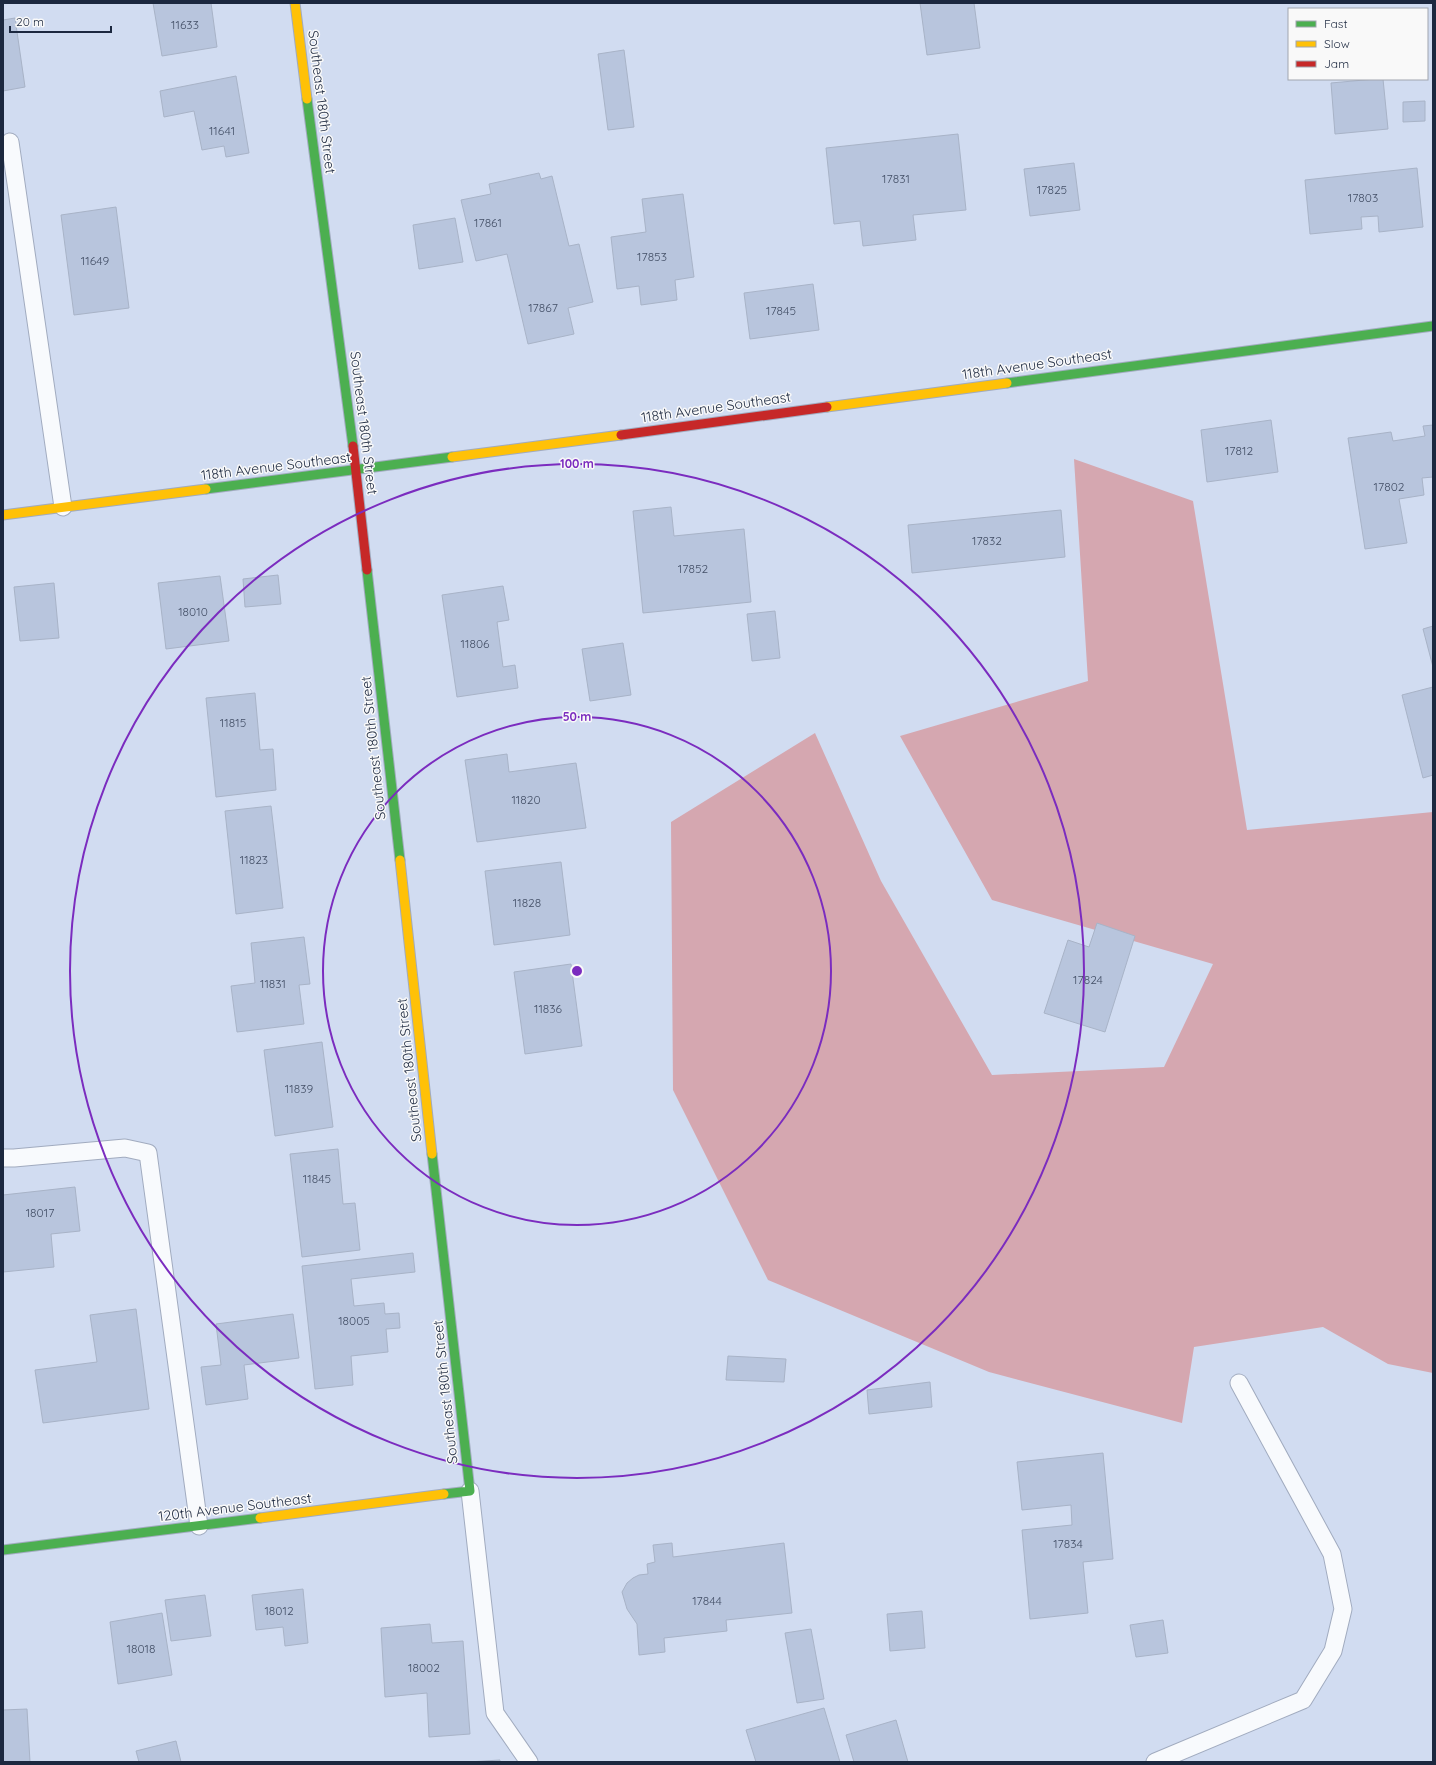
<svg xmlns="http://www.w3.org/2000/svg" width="1436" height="1765" font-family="Quicksand,sans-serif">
<rect width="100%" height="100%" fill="#d1dcf1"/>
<!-- forest -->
<path fill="#d5a7b0" d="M1074,459L1193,501L1247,830L1433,812V1373L1388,1364L1323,1327L1194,1347L1182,1423L989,1372L768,1280L673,1090L671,822L815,733L881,881L992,1075L1164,1067L1213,964L992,900L900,736L1088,681Z"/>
<!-- building -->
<g fill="#b8c5dd" stroke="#a8b3c7">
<path d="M153,3H211L217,47L162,56Z"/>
<path d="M920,3H974L980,48L927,55Z"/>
<path d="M15,18L25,87L3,91V20Z"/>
<path d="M624,50L634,127L608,130L598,54Z"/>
<path d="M236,76L249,153L226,157L224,146L202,150L194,111L164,117L160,91Z"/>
<path d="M1375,79H1383L1388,129L1335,134L1331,83Z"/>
<path d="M1425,101V121L1403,122V102Z"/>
<path d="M958,134L966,210L913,215L916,240L863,246L860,221L834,224L826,148Z"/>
<path d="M1074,163L1080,210L1030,216L1024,169Z"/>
<path d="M1417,168L1423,227L1379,232L1378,216L1361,217L1362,229L1310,234L1305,180Z"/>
<path d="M539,173L541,179L552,176L569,246L579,244L593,302L568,308L574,334L528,344L507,254L476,261L461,200L491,194L489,184Z"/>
<path d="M683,194L694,277L675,280L677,300L641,305L639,286L617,289L611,237L646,232L642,199Z"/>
<path d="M116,207L129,308L74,315L61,215Z"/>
<path d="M455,218L463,262L419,269L413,225Z"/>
<path d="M813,284L819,330L750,339L744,293Z"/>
<path d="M1271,420L1278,472L1207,482L1201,430Z"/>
<path d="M1433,425V477L1422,478L1424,495L1399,499L1407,543L1365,549L1348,438L1391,432L1393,441L1425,436L1423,426Z"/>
<path d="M671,507L674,536L744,529L751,602L643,613L633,511Z"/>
<path d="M1061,510L1065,557L912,573L908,525Z"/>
<path d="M278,575L281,604L245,607L243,579Z"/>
<path d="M220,576L229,641L166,649L158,583Z"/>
<path d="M54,583L59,638L20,641L14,587Z"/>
<path d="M503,586L509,620L497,622L503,667L515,665L518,688L457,697L442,595Z"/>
<path d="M775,611L780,658L752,661L747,614Z"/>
<path d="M1433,626V667L1423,629Z"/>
<path d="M623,643L631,695L590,701L582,649Z"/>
<path d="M1433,687V775L1423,778L1402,695Z"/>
<path d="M255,693L260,750L273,749L276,790L216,797L206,698Z"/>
<path d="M507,754L509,772L576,763L586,828L477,842L465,760Z"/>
<path d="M271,806L283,908L236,914L225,811Z"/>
<path d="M561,862L570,935L494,945L485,871Z"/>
<path d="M1097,923L1135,936L1105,1032L1044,1013L1068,940L1089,947Z"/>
<path d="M304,937L310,984L299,985L304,1024L237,1032L231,986L255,983L251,943Z"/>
<path d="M571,964L582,1046L525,1054L514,972Z"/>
<path d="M322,1042L333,1127L275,1136L264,1050Z"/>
<path d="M338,1149L343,1204L355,1203L360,1250L302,1257L290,1154Z"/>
<path d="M75,1187L80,1231L51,1234L54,1267L3,1272V1195Z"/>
<path d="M413,1253L415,1272L351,1279L354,1306L384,1303L385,1314L399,1313L400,1328L386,1329L388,1352L351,1356L353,1385L315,1389L302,1266Z"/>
<path d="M136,1309L149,1409L43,1423L35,1370L97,1362L90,1315Z"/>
<path d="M293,1314L299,1358L244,1365L248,1399L206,1405L201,1367L221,1365L216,1324Z"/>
<path d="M728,1356L786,1359L784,1382L726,1380Z"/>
<path d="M930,1382L932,1407L869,1414L867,1390Z"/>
<path d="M1103,1453L1113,1559L1083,1562L1088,1613L1030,1619L1022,1530L1072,1525L1071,1505L1022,1510L1017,1462Z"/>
<path d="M672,1543L673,1557L784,1543L792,1613L726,1620L727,1631L664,1638L665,1652L639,1655L637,1624L627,1609L622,1592L627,1583L633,1578L639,1575L648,1574L647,1564L655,1562L653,1545Z"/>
<path d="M303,1589L308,1643L285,1646L283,1627L256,1630L252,1595Z"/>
<path d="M205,1595L211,1636L171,1641L165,1600Z"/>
<path d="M922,1611L925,1648L890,1651L887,1614Z"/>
<path d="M162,1613L172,1675L118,1684L110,1622Z"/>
<path d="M1163,1620L1168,1653L1136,1657L1130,1625Z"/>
<path d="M430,1624L432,1643L463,1641L470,1734L429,1737L427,1693L385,1697L381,1628Z"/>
<path d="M811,1629L824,1699L797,1703L785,1633Z"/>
<path d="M824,1708L840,1762H756L746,1730Z"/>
<path d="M27,1709L30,1762H3V1710Z"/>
<path d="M896,1720L908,1762H854L846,1735Z"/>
<path d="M176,1741L181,1762H139L136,1751Z"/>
<path d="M500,1760V1762H468Z"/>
</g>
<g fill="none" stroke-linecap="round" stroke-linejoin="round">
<!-- lane casing -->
<g stroke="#a1abbf" stroke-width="19">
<g id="lane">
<path d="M10,142L63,507"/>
<path d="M3,1158H14L125,1148L148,1153L199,1526"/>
<path d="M470,1491L495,1713L529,1762"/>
<path d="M1155,1762L1303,1700L1333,1651L1343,1609L1332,1554L1239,1383"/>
</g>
</g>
<!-- fast casing -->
<g stroke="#a1abbf" stroke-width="11">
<g id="fast">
<path d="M307,99L353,446"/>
<path d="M1007,383L1433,326"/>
<path d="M206,489L452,457"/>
<path d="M367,570L400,860"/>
<path d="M432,1154L470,1491L444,1494"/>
<path d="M3,1550L260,1518"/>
</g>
</g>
<!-- slow casing -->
<g stroke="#a1abbf" stroke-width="11">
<g id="slow">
<path d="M295,3L307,99"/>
<path d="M827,407L1007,383"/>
<path d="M452,457L621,435"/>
<path d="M3,515L206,489"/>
<path d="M400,860L432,1154"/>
<path d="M260,1518L444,1494"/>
</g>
</g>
<!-- jam casing -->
<g stroke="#a1abbf" stroke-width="11">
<g id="jam">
<path d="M621,435L827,407"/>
<path d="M353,446L367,570"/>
</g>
</g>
<!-- lane -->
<use href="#lane" stroke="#f8fafd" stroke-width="17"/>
<!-- fast -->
<use href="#fast" stroke="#4caf50" stroke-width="9"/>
<!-- slow -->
<use href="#slow" stroke="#ffc107" stroke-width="9"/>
<!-- jam -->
<use href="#jam" stroke="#c62828" stroke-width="9"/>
</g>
<!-- distance rings -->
<g fill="none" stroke="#7b2cbf" stroke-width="2">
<circle cx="577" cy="971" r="254"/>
<circle cx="577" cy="971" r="507"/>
</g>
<g text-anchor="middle" stroke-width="3" stroke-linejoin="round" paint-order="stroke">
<!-- number labels -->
<g font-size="12" fill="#445067">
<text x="185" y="29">11633</text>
<text x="222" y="135">11641</text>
<text x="896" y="183">17831</text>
<text x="1052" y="194">17825</text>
<text x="1363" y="202">17803</text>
<text x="488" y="227">17861</text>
<text x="652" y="261">17853</text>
<text x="95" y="265">11649</text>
<text x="543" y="312">17867</text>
<text x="781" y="315">17845</text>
<text x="1239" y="455">17812</text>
<text x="1389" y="491">17802</text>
<text x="987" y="545">17832</text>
<text x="693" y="573">17852</text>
<text x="193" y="616">18010</text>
<text x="475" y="648">11806</text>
<text x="233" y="727">11815</text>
<text x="526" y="804">11820</text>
<text x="254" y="864">11823</text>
<text x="527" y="907">11828</text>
<text x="1088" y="984">17824</text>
<text x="273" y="988">11831</text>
<text x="548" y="1013">11836</text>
<text x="299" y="1093">11839</text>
<text x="317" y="1183">11845</text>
<text x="40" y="1217">18017</text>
<text x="354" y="1325">18005</text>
<text x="1068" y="1548">17834</text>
<text x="707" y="1605">17844</text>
<text x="279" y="1615">18012</text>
<text x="141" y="1653">18018</text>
<text x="424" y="1672">18002</text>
</g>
<!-- street labels -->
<g font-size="14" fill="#1c283f" stroke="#f9f9f9">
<text transform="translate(322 102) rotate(83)" y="5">Southeast 180th Street</text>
<text transform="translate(1037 364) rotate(-8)" y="5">118th Avenue Southeast</text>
<text transform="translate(716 407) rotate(-8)" y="5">118th Avenue Southeast</text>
<text transform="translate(364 423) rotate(83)" y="5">Southeast 180th Street</text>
<text transform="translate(276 466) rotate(-7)" y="5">118th Avenue Southeast</text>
<text transform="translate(373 748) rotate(-96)" y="5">Southeast 180th Street</text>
<text transform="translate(409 1070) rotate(-96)" y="5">Southeast 180th Street</text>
<text transform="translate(445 1392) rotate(-96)" y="5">Southeast 180th Street</text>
<text transform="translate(235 1507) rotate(-7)" y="5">120th Avenue Southeast</text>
</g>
</g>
<circle cx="577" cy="971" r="6" fill="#7b2cbf" stroke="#f9f9f9" stroke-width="2"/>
<g font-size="12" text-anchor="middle" font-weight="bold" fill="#7b2cbf" stroke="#f9f9f9" stroke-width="3" stroke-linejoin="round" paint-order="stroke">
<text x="577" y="468">100 m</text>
<text x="577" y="721">50 m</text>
</g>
<!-- border -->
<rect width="1436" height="1765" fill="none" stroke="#1c283f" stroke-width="8"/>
<!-- legend -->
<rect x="1288" y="8" width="140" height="72" fill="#f9f9f9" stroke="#a1a5af"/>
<rect x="1296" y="21" width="20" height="6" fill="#4caf50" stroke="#a1a5af"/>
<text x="1324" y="28" font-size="12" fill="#1c283f">Fast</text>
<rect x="1296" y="41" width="20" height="6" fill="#ffc107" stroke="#a1a5af"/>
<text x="1324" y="48" font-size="12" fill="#1c283f">Slow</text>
<rect x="1296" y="61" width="20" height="6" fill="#c62828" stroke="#a1a5af"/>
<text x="1324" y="68" font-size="12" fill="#1c283f">Jam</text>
<!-- scale -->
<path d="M10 26v6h101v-6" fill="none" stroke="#1c283f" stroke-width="2"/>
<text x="16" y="26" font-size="12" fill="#1c283f" stroke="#f9f9f9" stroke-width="3" paint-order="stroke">20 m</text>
</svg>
